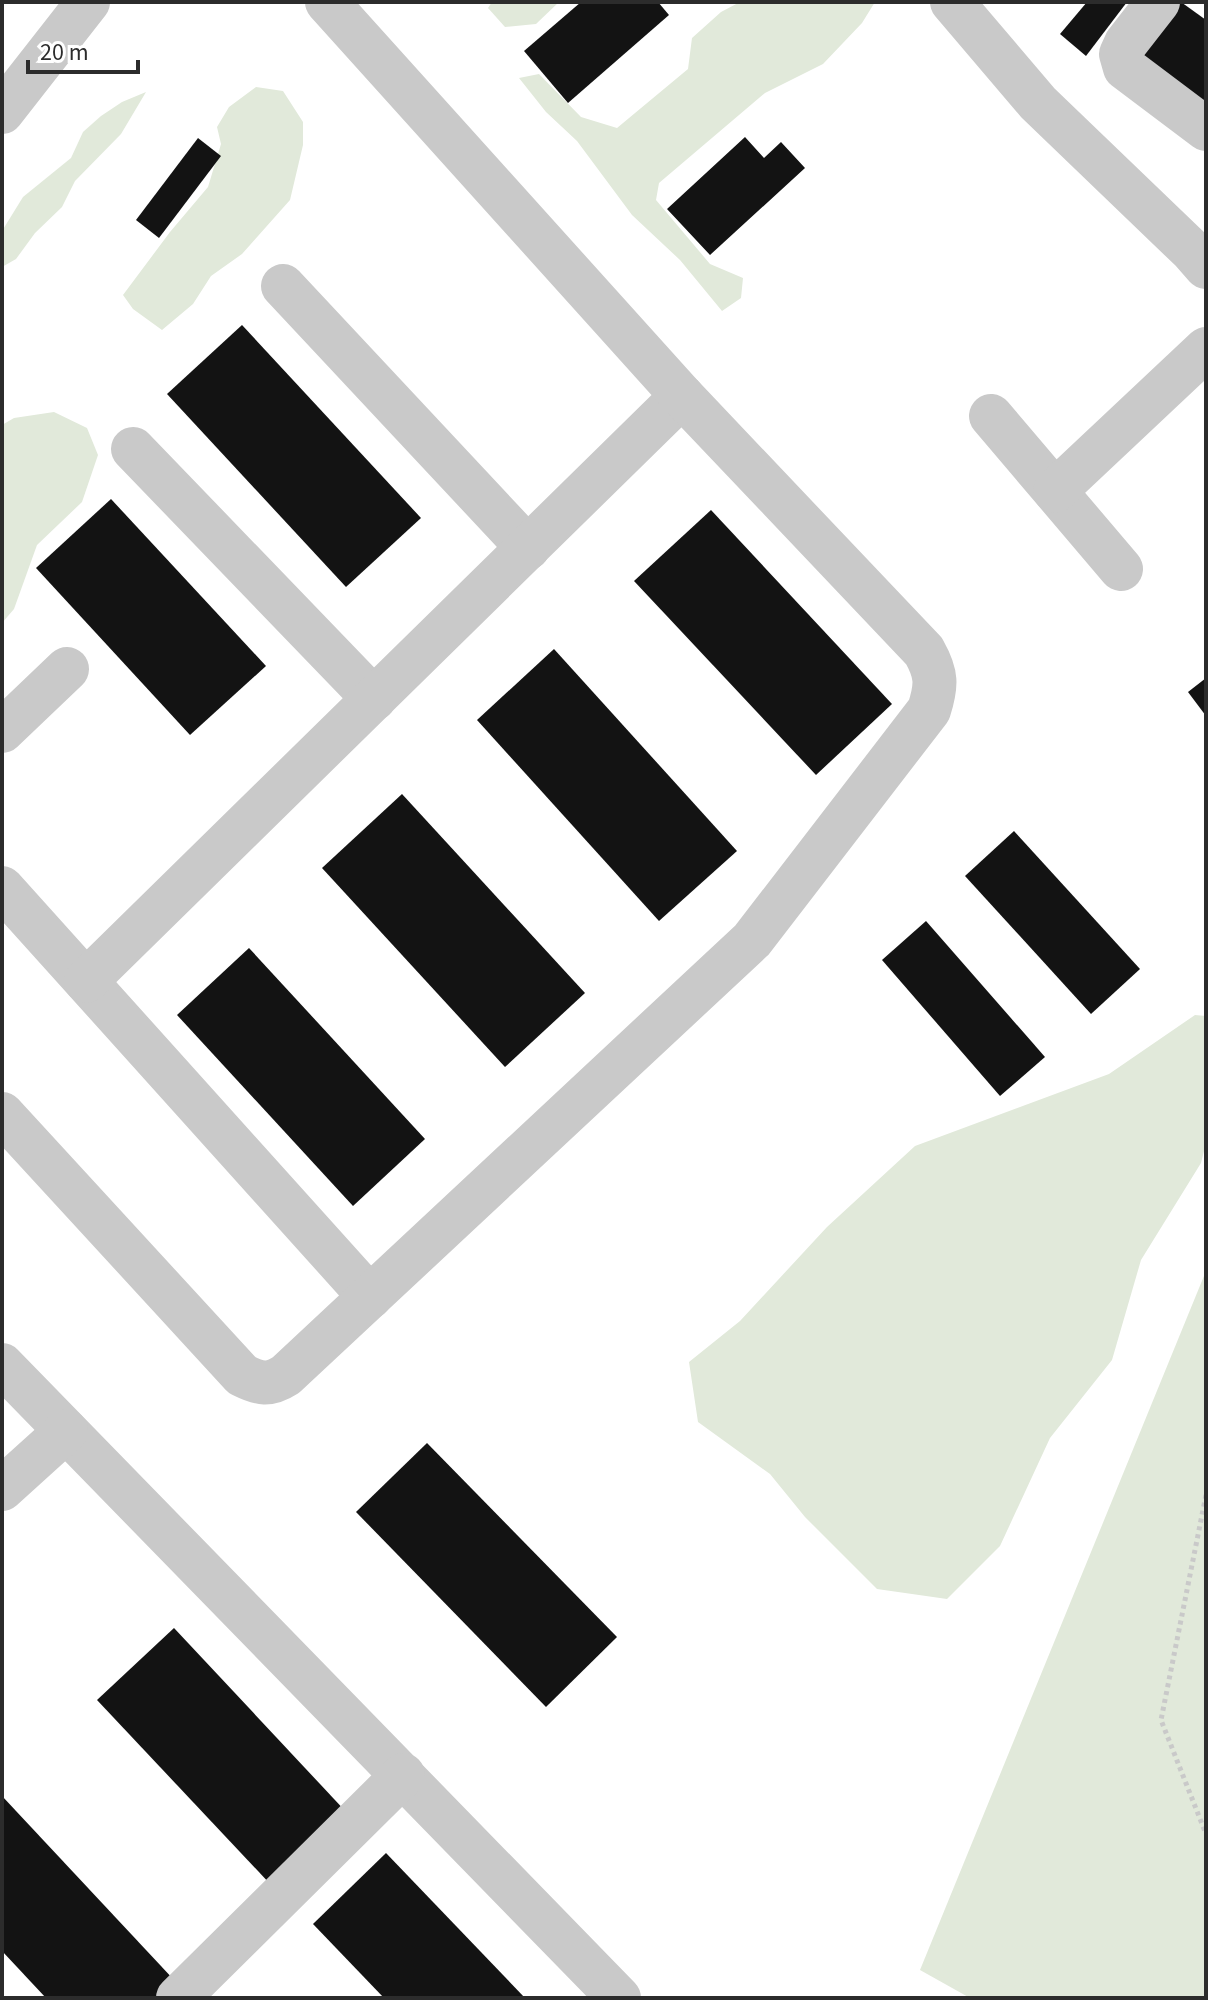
<svg xmlns="http://www.w3.org/2000/svg" width="1208" height="2000" font-family="'Source Sans 3',sans-serif">
<rect width="100%" height="100%" fill="#fff"/>
<!-- green -->
<g fill="#e1e9da">
<path d="M492,2H559L536,24L505,27L488,8Z"/>
<path d="M740,2H875L862,23L823,64L765,93L659,183L656,200L710,264L743,278L741,298L722,311L680,260L632,215L577,141L546,112L519,78L539,74L581,117L617,128L688,69L692,38L721,12Z"/>
<path d="M256,87L283,91L303,122V145L290,200L242,254L211,276L193,304L162,330L133,309L123,295L170,232L208,187L221,144L217,127L229,107Z"/>
<path d="M146,92L121,134L75,181L62,207L35,233L16,259L2,267V231L23,197L71,158L83,132L101,116L122,102Z"/>
<path d="M54,412L87,428L98,455L82,502L37,545L14,609L2,623V425L14,418Z"/>
<path d="M1195,1015L1206,1016V1143L1201,1163L1141,1260L1112,1360L1050,1438L1000,1546L947,1599L877,1589L805,1517L770,1474L698,1422L689,1362L740,1321L827,1227L915,1146L1109,1074Z"/>
<path d="M1206,1271V1998H970L920,1970Z"/>
</g>
<!-- building -->
<g fill="#131313">
<path d="M581,2H658L669,15L568,103L524,51Z"/>
<path d="M1087,2H1127L1086,56L1060,34Z"/>
<path d="M1174,2H1181L1206,20V110L1135,56Z"/>
<path d="M745,137L764,158L781,142L805,168L710,255L667,209Z"/>
<path d="M198,138L221,156L159,238L136,220Z"/>
<path d="M242,325L421,518L346,587L167,394Z"/>
<path d="M111,499L266,666L190,735L36,568Z"/>
<path d="M711,510L892,704L816,775L634,581Z"/>
<path d="M554,649L737,851L659,921L477,720Z"/>
<path d="M1206,678V716L1188,692Z"/>
<path d="M402,794L585,993L505,1067L322,868Z"/>
<path d="M1014,831L1140,969L1091,1014L965,876Z"/>
<path d="M926,921L1045,1057L1000,1096L882,960Z"/>
<path d="M249,948L425,1139L353,1206L177,1015Z"/>
<path d="M427,1443L617,1637L546,1707L356,1512Z"/>
<path d="M174,1628L349,1815L272,1886L97,1700Z"/>
<path d="M2,1796L175,1981L157,1998H46L2,1951Z"/>
<path d="M386,1853L525,1998H384L313,1924Z"/>
</g>
<g fill="none" stroke-linecap="round" stroke-linejoin="round">
<!-- path -->
<path stroke="#c9c9c9" stroke-width="5" stroke-dasharray="4 4" stroke-linecap="butt" d="M1206,1495L1161,1720L1206,1834"/>
<!-- minor -->
<g stroke="#c9c9c9" stroke-width="44">
<path d="M952,2L1038,103L1192,251L1206,267"/>
<path d="M1158,2L1126,43L1121,54L1125,68L1206,129"/>
<path d="M2,112L88,2"/>
<path d="M283,286L528,548"/>
<path d="M991,416L1121,569"/>
<path d="M133,449L374,699"/>
<path d="M1055,491L1206,349"/>
<path d="M2,731L67,669"/>
<path d="M2,888L370,1297"/>
<path d="M86,981L682,396"/>
<path d="M2,1114L242,1375C260,1384 269,1386 286,1375L752,940L929,710C937,685 937,674 924,651L682,396L327,2"/>
<path d="M2,1365L619,1998"/>
<path d="M2,1489L66,1431"/>
<path d="M178,1998L403,1775"/>
</g>
</g>
<!-- border -->
<rect width="1208" height="2000" fill="none" stroke="#2c2c2c" stroke-width="8"/>
<!-- scale -->
<path d="M28 60v12h110v-12" fill="none" stroke="#2c2c2c" stroke-width="4"/>
<text x="40" y="60" font-size="24" fill="#2c2c2c" stroke="#ffffff" stroke-width="6" paint-order="stroke">20 m</text>
</svg>
